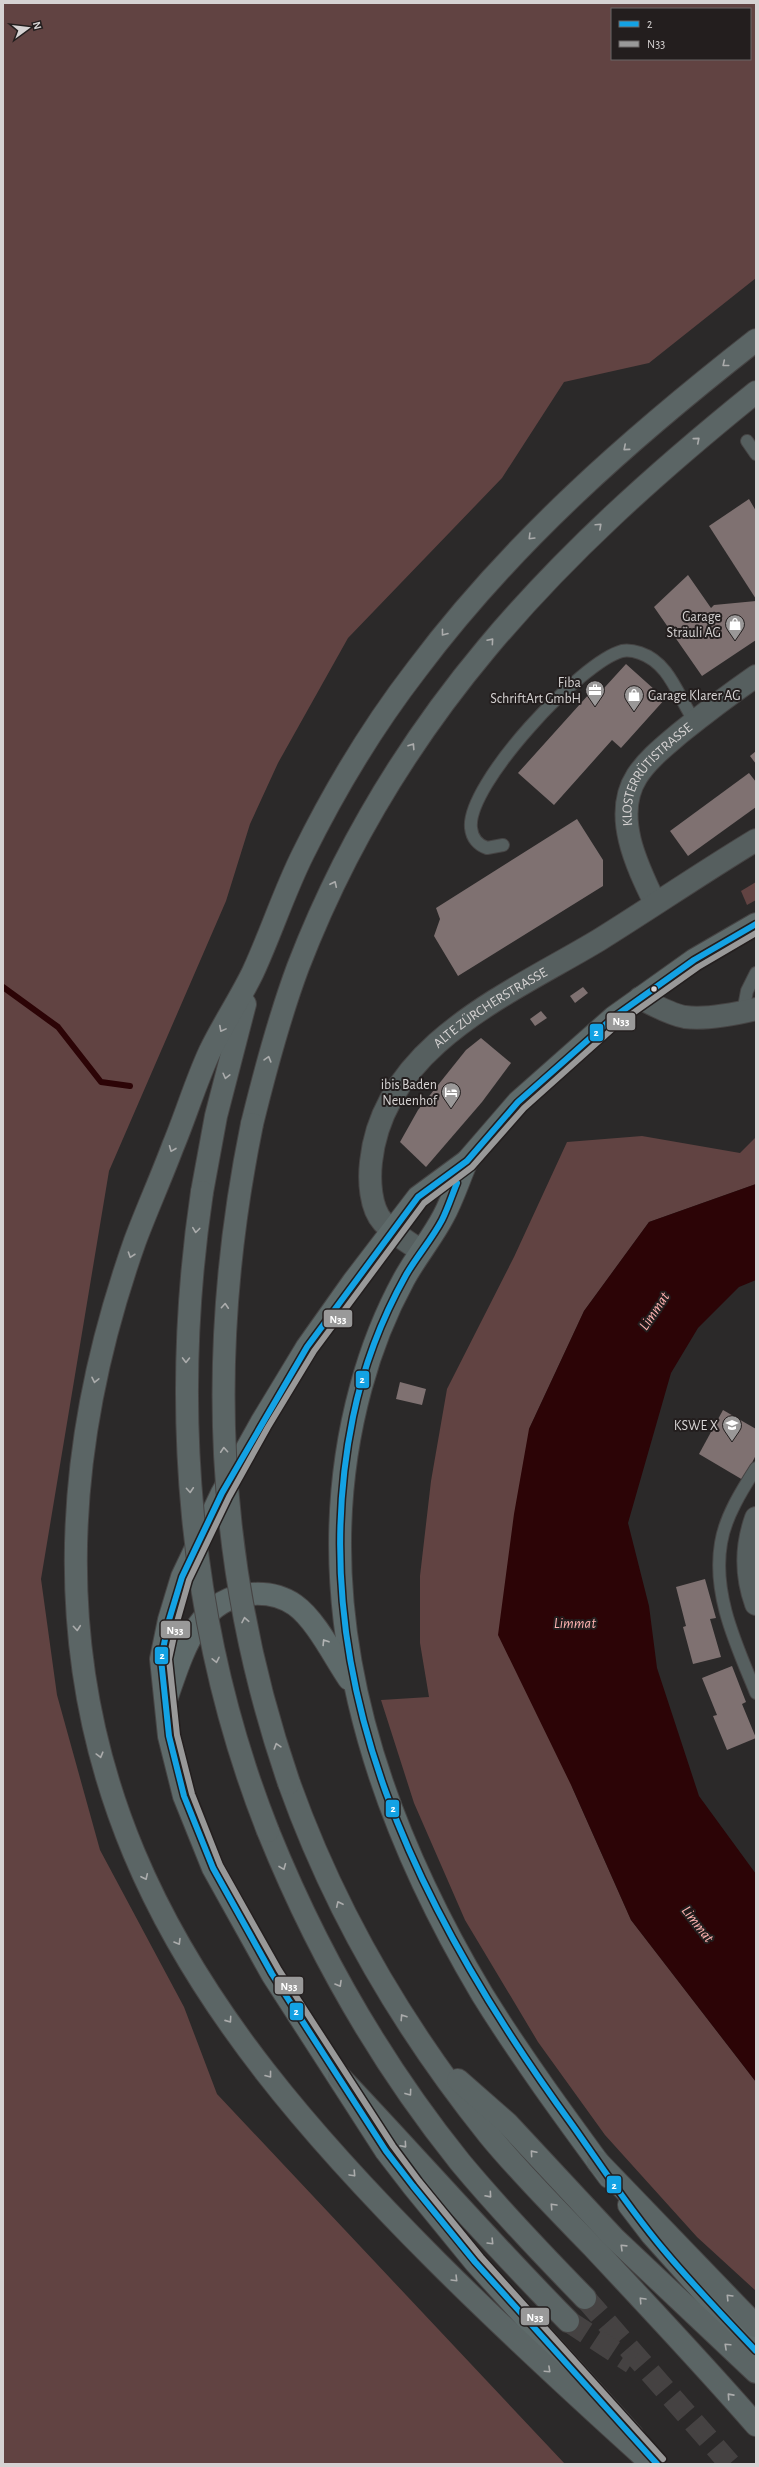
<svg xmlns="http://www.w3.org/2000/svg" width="759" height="2467" font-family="'Alegreya Sans',sans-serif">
<rect width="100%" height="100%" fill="#2b2929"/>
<!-- green -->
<g fill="#614342" fill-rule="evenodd">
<path d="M3,3H756V278L649,363L564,382L502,478L348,638L278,763L250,824L226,901L109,1171L41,1579L57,1695L100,1850L184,2007L217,2094L565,2464H3ZM612,9H750V59H612Z"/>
<path d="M756,882V900L747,905L741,891Z"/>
<path d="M642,1136L740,1153L756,1137V1184L649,1222L584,1311L529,1429L572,1787L631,1920L756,2082V2291L697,2237L605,2135L538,2042L465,1920L414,1803L381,1700L429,1697L420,1643V1576L431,1481L447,1389L514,1257L567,1142Z"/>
</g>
<!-- water -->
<path fill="#2c0406" d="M756,1184V1280L739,1287L698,1328L671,1373L628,1523L649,1606L657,1668L699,1796L756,1874V2082L631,1920L572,1787L498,1635L514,1514L529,1429L584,1311L649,1222Z"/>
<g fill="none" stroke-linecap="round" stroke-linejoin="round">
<!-- stream -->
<path stroke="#2c0406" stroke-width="6" d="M3,987L58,1027L101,1082L130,1086"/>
</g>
<!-- building -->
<g fill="#7f7171">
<path d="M749,499L756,511V599L709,526Z"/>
<path d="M688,575L711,608L714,605L756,601V640L702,676L654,607Z"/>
<path d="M626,664L665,699L621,748L612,740L554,805L518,773L590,693L595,698Z"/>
<path d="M756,751V764L750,756Z"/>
<path d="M749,773L756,782V807L688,856L670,831Z"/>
<path d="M577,819L603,860V886L458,976L434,936L440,919L436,908Z"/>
<path d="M583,987L588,993L575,1003L570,996Z"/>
<path d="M541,1011L547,1018L535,1026L530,1019Z"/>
<path d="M481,1038L511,1063L482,1102L426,1167L400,1142L418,1110L466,1050Z"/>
<path d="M400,1382L426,1389L422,1405L396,1399Z"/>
<path d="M723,1410L756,1429V1455L743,1480L699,1454Z"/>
<path d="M705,1579L716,1618L710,1619L721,1657L693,1664L683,1627L686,1626L676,1587Z"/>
<path d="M732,1666L746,1702L742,1704L756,1738L727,1750L713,1716L717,1715L702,1678Z"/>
</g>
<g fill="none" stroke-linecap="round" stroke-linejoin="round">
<!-- highway-tunnel -->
<g stroke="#454242" stroke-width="22" stroke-dasharray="22 11" stroke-linecap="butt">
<path d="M585,2298L730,2464"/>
<path d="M568,2321L632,2363"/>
</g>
<!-- lane casing -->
<g stroke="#464444" stroke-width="14">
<g id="lane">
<path d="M747,441L756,454"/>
<path d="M503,845L487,848C478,845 472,838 471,828C466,785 581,662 622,651C628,650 634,651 640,653C670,663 678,697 695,722"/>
<path d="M743,1012L747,991L756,973"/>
<path d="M756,1468C742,1490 725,1517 721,1543C712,1595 737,1646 756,1693"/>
</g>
</g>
<!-- street casing -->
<g stroke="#464444" stroke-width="24">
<g id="street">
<path id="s1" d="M655,903C637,866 612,815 637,776C648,759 665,746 680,733C705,713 730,694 756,676"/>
<path d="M640,998C654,1005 669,1014 685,1017C707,1020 735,1014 756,1009"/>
<path id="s2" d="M421,1251C409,1242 393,1234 383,1222C370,1208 369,1180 371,1162C383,1045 511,993 599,940C652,907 703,872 756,840"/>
<path d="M756,1518C746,1546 746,1576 756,1604"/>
</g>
</g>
<!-- primary casing -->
<g stroke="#464444" stroke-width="24">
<g id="primary">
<path d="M467,1161C459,1179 453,1199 443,1217C432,1238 416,1257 404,1279C386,1312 371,1350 361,1387C303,1599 373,1811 482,1994C521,2057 565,2117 609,2177"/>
<path d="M167,1697C182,1655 197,1597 252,1594C267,1593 282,1596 295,1605C316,1620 334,1657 349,1679"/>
<path d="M629,2205L652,2235L756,2351"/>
<path d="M633,2436L475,2262L413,2186L386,2151L272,1974L213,1868L184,1796L169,1736L161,1659L169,1620L182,1577L222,1493L261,1423L307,1347L353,1282L418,1197L467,1161L518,1102L614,1017L694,960L756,924"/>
</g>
</g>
<!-- highway casing -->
<g stroke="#464444" stroke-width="24">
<g id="highway">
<path d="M252,1124C265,1071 279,1018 298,967C393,720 554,555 756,392"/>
<path d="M202,1192L216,1116L245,1004"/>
<path d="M289,1783C335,1912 403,2028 489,2135C521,2174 558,2211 593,2247C648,2306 703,2364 756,2425"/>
<path d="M268,1831C316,1950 379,2061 460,2162C499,2209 542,2254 585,2298"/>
<path d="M339,2076C416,2157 489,2241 568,2321"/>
<path d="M458,2080L507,2123L614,2238L756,2372"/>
<path d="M598,2162L756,2326"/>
<path d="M652,2464C579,2398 507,2332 437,2262C318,2143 200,2011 134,1853C50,1652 63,1444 135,1241C147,1209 161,1178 173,1146C186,1115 196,1081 210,1051C223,1024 240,999 253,972C271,933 284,892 303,854C335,789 373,726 417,669C512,542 632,437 756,340"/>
</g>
</g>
<!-- lane -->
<use href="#lane" stroke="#565f5f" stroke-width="12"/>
<!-- street -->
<use href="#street" stroke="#565f5f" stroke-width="22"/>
<!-- primary -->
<use href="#primary" stroke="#5e6a6a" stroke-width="22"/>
<!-- highway -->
<use href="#highway" stroke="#5b6565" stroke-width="22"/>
<!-- highway-bridge casing -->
<g stroke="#464444" stroke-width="24" stroke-linecap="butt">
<g id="highway-bridge">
<path d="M252,1124C206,1349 214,1566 289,1783"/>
<path d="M202,1192C170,1406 188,1629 268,1831"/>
</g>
</g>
<!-- highway-bridge -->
<use href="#highway-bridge" stroke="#5b6565" stroke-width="22"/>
<!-- bus-1 casing -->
<g stroke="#231e1e" stroke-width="9">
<g id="bus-1">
<path d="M457,1183C452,1195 448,1208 442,1220C432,1239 417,1256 406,1275C382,1318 363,1368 353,1417C299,1681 422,1919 573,2126C602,2167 630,2210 663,2249C692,2284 724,2317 756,2351"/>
<path d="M657,2464L475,2262L413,2186L386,2151L272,1974L213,1868L184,1796L169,1736L161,1659L169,1620L182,1577L222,1493L307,1347L418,1197L467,1161L518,1102L614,1017L694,960L756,924"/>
</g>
</g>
<!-- bus-2 casing -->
<g stroke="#231e1e" stroke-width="9">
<path id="bus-2" d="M663,2459L481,2257L419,2181L393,2146L279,1970L220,1865L192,1794L177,1735L169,1659L177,1622L189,1580L229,1497L268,1427L314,1351L424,1203L472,1167L524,1108L619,1023L698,967L756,933"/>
</g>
<!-- bus-1 -->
<use href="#bus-1" stroke="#13a2e4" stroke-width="6"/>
<!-- bus-2 -->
<use href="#bus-2" stroke="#999" stroke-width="6"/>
</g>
<!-- one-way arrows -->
<defs><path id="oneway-chevron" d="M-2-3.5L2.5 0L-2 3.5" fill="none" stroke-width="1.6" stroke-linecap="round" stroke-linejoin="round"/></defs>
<g stroke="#abacac">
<use href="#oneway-chevron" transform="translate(725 364) rotate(141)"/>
<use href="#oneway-chevron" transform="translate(697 440) rotate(-40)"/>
<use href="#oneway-chevron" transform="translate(626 448) rotate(139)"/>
<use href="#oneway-chevron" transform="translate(599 526) rotate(-43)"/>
<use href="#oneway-chevron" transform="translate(531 537) rotate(135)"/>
<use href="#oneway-chevron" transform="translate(444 633) rotate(128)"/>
<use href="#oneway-chevron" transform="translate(491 641) rotate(-49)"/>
<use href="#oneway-chevron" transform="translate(412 746) rotate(-57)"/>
<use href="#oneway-chevron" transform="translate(334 884) rotate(-65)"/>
<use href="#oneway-chevron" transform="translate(222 1029) rotate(118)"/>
<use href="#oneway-chevron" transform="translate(268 1059) rotate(-74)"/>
<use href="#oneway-chevron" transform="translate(226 1076) rotate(104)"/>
<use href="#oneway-chevron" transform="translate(172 1149) rotate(112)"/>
<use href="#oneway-chevron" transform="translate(196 1230) rotate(97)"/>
<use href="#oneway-chevron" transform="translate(131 1255) rotate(109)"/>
<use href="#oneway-chevron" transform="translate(225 1306) rotate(-86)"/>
<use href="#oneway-chevron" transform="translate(186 1360) rotate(91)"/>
<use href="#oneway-chevron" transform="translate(95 1380) rotate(102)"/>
<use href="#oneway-chevron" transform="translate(224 1450) rotate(-94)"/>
<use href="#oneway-chevron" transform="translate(190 1490) rotate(86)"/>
<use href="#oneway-chevron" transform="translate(245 1620) rotate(-101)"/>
<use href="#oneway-chevron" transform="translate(77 1628) rotate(85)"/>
<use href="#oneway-chevron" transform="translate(216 1660) rotate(78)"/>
<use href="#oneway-chevron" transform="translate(277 1746) rotate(-107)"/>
<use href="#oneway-chevron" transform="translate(100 1755) rotate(75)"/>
<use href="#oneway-chevron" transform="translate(283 1867) rotate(68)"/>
<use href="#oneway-chevron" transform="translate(145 1877) rotate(65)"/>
<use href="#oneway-chevron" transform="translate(339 1904) rotate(-115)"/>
<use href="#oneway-chevron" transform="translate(178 1942) rotate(59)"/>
<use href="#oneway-chevron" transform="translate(339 1984) rotate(60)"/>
<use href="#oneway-chevron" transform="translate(403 2017) rotate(-123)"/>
<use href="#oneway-chevron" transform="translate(229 2020) rotate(55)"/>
<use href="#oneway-chevron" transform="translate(269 2075) rotate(52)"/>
<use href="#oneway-chevron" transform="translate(409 2093) rotate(54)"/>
<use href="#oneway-chevron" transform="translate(404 2145) rotate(49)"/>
<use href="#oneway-chevron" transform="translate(533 2153) rotate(-131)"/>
<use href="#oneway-chevron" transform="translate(353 2174) rotate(47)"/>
<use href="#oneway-chevron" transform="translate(489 2195) rotate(49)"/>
<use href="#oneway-chevron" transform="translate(553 2206) rotate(-133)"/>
<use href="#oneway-chevron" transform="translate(491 2242) rotate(46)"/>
<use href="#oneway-chevron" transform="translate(623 2247) rotate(-136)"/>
<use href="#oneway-chevron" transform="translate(455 2279) rotate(45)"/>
<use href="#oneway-chevron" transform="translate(729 2297) rotate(-134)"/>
<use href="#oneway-chevron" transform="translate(642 2300) rotate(-133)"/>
<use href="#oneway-chevron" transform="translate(727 2346) rotate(-137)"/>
<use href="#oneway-chevron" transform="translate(548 2370) rotate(43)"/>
<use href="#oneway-chevron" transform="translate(730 2396) rotate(-132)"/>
</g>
<use stroke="#b2b4b4" href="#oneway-chevron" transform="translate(325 1642) rotate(-122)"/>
<!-- icons -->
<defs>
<g id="shop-pin" transform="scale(1)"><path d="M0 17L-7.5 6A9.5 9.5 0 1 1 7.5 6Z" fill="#9a9898" stroke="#231e1e"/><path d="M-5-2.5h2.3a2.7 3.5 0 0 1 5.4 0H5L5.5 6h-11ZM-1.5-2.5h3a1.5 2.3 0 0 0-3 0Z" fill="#fff"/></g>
<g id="office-pin" transform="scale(1)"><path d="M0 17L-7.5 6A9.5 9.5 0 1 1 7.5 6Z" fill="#9a9898" stroke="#231e1e"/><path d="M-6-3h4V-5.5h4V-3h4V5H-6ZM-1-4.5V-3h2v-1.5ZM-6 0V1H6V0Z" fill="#fff"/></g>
<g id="hotel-pin" transform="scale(1)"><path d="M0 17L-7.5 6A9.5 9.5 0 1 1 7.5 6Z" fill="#9a9898" stroke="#231e1e"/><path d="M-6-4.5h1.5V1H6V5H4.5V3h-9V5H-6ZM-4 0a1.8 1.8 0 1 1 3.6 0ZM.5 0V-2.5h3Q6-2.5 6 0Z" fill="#fff"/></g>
<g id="school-pin" transform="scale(1)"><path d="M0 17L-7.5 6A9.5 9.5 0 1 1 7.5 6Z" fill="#9a9898" stroke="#231e1e"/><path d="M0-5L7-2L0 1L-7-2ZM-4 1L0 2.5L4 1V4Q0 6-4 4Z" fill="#fff"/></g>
</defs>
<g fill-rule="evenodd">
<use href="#shop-pin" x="735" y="624"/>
<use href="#office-pin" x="595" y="690"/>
<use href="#shop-pin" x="634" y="695"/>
<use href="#hotel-pin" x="451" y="1092"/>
<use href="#school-pin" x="732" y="1425"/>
</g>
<!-- markers -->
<circle fill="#d6d3d3" stroke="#231e1e" stroke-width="1.5" cx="654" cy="989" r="3.5"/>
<g text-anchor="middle" stroke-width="4" stroke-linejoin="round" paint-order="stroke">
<!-- poi labels -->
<g font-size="14" fill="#d6d3d3" stroke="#231e1e" text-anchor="end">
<text x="721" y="621">Garage<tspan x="721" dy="16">Sträuli AG</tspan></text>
<text x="581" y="687">Fiba<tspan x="581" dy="16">SchriftArt GmbH</tspan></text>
<text x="648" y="700" text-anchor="start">Garage Klarer AG</text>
<text x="437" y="1089">ibis Baden<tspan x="437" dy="16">Neuenhof</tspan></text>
<text x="718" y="1430">KSWE X</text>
</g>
<!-- street labels -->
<g font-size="14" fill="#d6d3d3" stroke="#231e1e">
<text dy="5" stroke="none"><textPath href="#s1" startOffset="145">KLOSTERRÜTISTRASSE</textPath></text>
<text dy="5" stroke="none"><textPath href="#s2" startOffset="314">ALTE ZÜRCHERSTRASSE</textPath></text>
</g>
<!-- water labels -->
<g font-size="15" font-style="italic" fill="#feb3b1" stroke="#231e1e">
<text transform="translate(654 1311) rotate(-56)" y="5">Limmat</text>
<text x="575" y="1628">Limmat</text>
<text transform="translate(698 1924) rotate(52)" y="5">Limmat</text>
</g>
</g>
<g stroke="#231e1e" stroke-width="1.5">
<rect x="606" y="1012" width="30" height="19" rx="4" fill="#999"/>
<rect x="589" y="1023" width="15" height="19" rx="4" fill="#13a2e4"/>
<rect x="323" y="1309" width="30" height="19" rx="4" fill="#999"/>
<rect x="355" y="1370" width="15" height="19" rx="4" fill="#13a2e4"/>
<rect x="160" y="1620" width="31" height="19" rx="4" fill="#999"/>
<rect x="154" y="1646" width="15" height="19" rx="4" fill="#13a2e4"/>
<rect x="385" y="1799" width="15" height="19" rx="4" fill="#13a2e4"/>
<rect x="274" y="1976" width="30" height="19" rx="4" fill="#999"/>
<rect x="289" y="2002" width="15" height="19" rx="4" fill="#13a2e4"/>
<rect x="606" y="2175" width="16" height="19" rx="4" fill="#13a2e4"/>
<rect x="520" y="2307" width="30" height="19" rx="4" fill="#999"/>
</g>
<g font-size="11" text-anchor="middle" font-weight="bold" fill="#fff">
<text x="621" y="1025">N33</text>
<text x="596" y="1036">2</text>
<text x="338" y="1323">N33</text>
<text x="362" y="1383">2</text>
<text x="175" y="1634">N33</text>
<text x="162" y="1659">2</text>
<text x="393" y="1812">2</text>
<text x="289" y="1990">N33</text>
<text x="296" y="2015">2</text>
<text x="614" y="2189">2</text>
<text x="535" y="2321">N33</text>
</g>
<!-- border -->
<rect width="759" height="2467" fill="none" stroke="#d6d3d3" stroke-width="8"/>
<!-- legend -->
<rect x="611" y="8" width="140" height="52" fill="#231e1e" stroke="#6b6666"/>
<rect x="619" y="21" width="20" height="6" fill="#13a2e4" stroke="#6b6666"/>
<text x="647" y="28" font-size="12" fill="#d6d3d3">2</text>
<rect x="619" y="41" width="20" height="6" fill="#999999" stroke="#6b6666"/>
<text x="647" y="48" font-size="12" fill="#d6d3d3">N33</text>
<!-- north arrow -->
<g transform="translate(28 28) rotate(75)" stroke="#231e1e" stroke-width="3" paint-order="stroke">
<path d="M0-3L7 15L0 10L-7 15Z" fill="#d6d3d3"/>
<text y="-6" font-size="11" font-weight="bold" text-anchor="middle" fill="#d6d3d3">N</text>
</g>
</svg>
